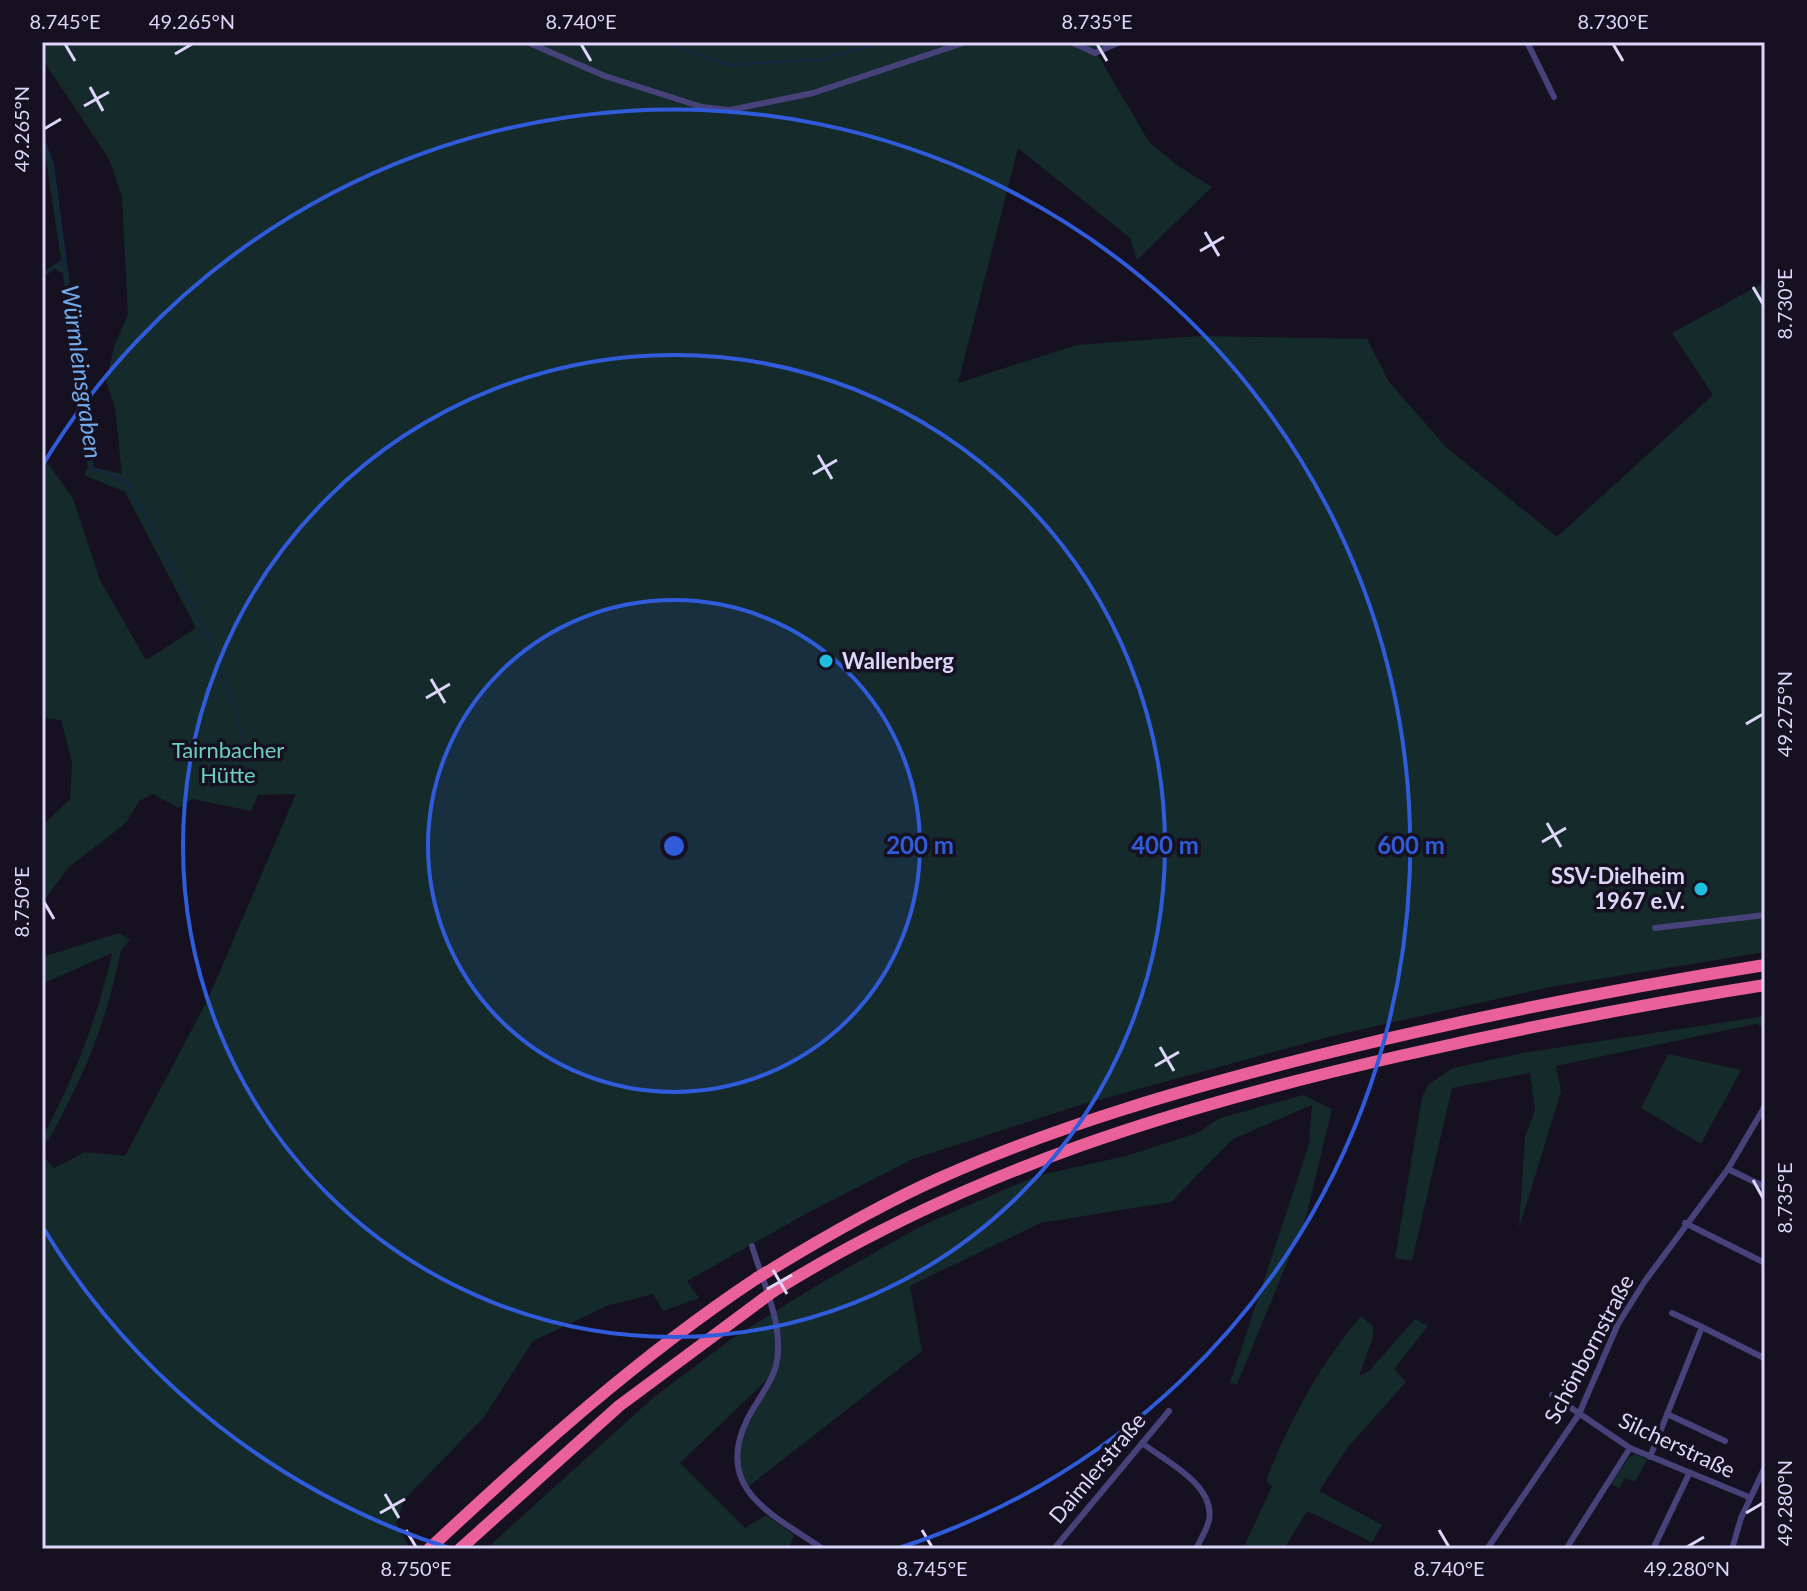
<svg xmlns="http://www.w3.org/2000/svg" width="1807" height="1591" font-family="Lato,sans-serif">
<rect width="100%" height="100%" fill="#151121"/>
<!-- green -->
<g fill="#152a2a">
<path d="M42,42H1115L1095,50L1149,142L1178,166L1212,187L1137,260L1130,238L1018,148L958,383L1077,345L1199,336L1367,339L1389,382L1447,448L1557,537L1713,395L1672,333L1765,282V952L1550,987L1332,1036L1080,1105L913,1159L811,1211L687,1281L699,1298L663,1311L653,1294L607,1306L533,1341L484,1417L404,1500L396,1524L410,1549H42V1155L54,1168L85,1152L125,1156L209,997L296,794L258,795L251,811L192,799L179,808L153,794L139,801L126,823L69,867L42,903V826L70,799L72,762L61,720L42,718V442L47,462L73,498L100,580L146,660L196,628L125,492L84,475L88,468L63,274L54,268L42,277V273L61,260L42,133L53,162L93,467L122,474L115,408L106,380L115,344L128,315L122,196L109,159L42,59Z"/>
<path d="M119,933L130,940L121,950C105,1027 86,1072 48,1141L42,1138C74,1078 97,1020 112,953L42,984V957Z"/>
<path d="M1765,1016V1028L1756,1024L1556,1066L1561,1092L1519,1228L1525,1137L1535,1110L1530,1073L1452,1088L1412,1261L1395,1258L1422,1097L1428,1085L1453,1068L1523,1053Z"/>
<path d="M1668,1054L1741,1070L1701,1144L1641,1108Z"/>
<path d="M1303,1095L1332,1109L1306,1217L1237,1384L1230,1383L1309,1144L1312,1105L1233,1139L1171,1202L1040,1223L910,1286L922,1351L745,1489L736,1449L774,1373L680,1463L745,1528L766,1515L794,1535L789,1549H486L654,1397L733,1338L814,1287L923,1225L1036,1176L1126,1156L1197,1133L1220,1118Z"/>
<path d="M1361,1316L1373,1326V1337L1359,1376L1369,1371L1415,1319L1428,1326L1394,1369L1406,1382L1348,1447L1319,1491L1382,1525L1372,1542L1307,1511L1284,1549H1243L1272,1486L1266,1481C1290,1420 1318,1367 1361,1316Z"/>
<path d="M1636,1454L1647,1460L1635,1482L1625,1478L1619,1488L1611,1484L1629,1457Z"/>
</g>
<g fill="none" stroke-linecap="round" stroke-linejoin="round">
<!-- stream -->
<g stroke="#162646" stroke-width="2">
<path d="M663,42L728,65L823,59L884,42"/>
<path d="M42,135L53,164L93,468L126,481L152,527L212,644L235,708L247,755"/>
<path d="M42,276L65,262"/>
</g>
<!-- street -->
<g stroke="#47427a" stroke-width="6">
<path d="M527,42L605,76L702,107L730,110L813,93L966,42"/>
<path d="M1071,42L1095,53L1120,42"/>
<path d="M1527,42L1554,97"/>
<path d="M1655,928L1765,915"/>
<path d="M1728,1169L1765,1187"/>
<path d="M1685,1223L1765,1263"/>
<path d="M752,1246C763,1283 785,1326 776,1366C771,1385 756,1401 747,1420C713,1490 774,1515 823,1549"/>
<path d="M1702,1327L1764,1358"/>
<path d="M1552,1395L1630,1448L1749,1497"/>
<path d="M1667,1414L1725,1441"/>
<path d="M1142,1443C1164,1460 1216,1485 1209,1520C1207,1530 1200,1540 1196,1549"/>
<path d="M1650,1457L1702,1327L1672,1313"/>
<path d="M1054,1549L1169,1411"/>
<path d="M1487,1549L1579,1414L1618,1324L1645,1281L1728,1169L1765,1106"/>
<path d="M1566,1549L1630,1448"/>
<path d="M1653,1549L1689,1474"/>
<path d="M1732,1549L1741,1518L1765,1467"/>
</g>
<!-- highway -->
<g stroke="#ea619a" stroke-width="12">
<path d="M767,1272C824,1237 881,1204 942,1177C1062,1124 1188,1088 1315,1056C1464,1019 1614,989 1765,965"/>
<path d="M774,1291C968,1170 1182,1105 1404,1055C1523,1028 1644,1004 1765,985"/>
<path d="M429,1549C533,1452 638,1357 757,1278"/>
<path d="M460,1549L619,1406L763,1299"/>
</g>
<!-- highway-bridge -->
<g stroke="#ea619a" stroke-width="12">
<path d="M757,1278L767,1272"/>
<path d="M763,1299L774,1291"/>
</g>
</g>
<!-- ticks -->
<path fill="none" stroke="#ddd6fa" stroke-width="3" d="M65,44L75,61M581,44L591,61M1097,44L1107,61M1613,44L1623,61M175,54L192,44M90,87L103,111M84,106L109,92M44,129L61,119M1205,232L1219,256M1200,251L1224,237M1753,287L1763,304M818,455L832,479M813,474L837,460M431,679L445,703M426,698L450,684M1746,724L1763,714M1547,823L1561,847M1542,842L1566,828M44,902L54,919M1160,1047L1174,1071M1155,1066L1179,1052M1753,1180L1763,1198M773,1270L787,1294M767,1289L792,1275M385,1494L399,1518M380,1513L405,1499M1746,1513L1763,1503M406,1530L416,1547M922,1530L932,1547M1439,1530L1449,1547M1687,1547L1704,1537"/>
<!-- distance rings -->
<circle cx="674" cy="846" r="246" fill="#305cdb" fill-opacity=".12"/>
<g fill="none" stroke="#305cdb" stroke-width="4">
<circle cx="674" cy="846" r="246"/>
<circle cx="674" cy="846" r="491"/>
<path d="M452 1549A737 737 0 0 1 42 1226M42 466A737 737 0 1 1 896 1549"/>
</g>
<!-- markers -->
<g fill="#1ebfde" stroke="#151121" stroke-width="3">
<circle cx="826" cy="661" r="8"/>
<circle cx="1701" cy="889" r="8"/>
</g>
<g text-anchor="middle" stroke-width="7" stroke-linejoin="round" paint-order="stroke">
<!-- poi labels -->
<g font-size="22" font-weight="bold" fill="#ddd6fa" stroke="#151121" text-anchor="start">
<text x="842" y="669">Wallenberg</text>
<text x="1685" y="884" text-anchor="end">SSV-Dielheim<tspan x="1685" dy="25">1967 e.V.</tspan></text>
</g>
<!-- park labels -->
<g font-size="22" fill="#6cd0bd" stroke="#151121">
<text x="228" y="758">Tairnbacher<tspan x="228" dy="25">Hütte</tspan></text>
</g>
<!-- street labels -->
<g font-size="22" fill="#ddd6fa" stroke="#151121">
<text transform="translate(1589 1349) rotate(-62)" y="8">Schönbornstraße</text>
<text transform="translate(1677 1445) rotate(25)" y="8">Silcherstraße</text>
<text transform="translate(1097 1468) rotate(-50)" y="8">Daimlerstraße</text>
</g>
<!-- water labels -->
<g font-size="24" font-style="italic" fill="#72acec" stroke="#151121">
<text transform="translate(81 372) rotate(82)" y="8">Würmleinsgraben</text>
</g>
</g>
<circle cx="674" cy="846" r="12" fill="#305cdb" stroke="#151121" stroke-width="4"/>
<g font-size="24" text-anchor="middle" font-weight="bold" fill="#305cdb" stroke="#151121" stroke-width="7" stroke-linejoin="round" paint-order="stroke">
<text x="920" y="854">200 m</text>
<text x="1165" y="854">400 m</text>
<text x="1411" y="854">600 m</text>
</g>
<!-- border -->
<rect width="1807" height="1591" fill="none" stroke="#151121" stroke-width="88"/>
<rect x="44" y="44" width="1719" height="1503" fill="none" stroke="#ddd6fa" stroke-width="3"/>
<g font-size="20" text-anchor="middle" fill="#ddd6fa">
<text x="65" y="29">8.745°E</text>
<text x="192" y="29">49.265°N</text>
<text x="581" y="29">8.740°E</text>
<text x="1097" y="29">8.735°E</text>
<text x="1613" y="29">8.730°E</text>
<text transform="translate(22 129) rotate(-90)" y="7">49.265°N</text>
<text transform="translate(1785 304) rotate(-90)" y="7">8.730°E</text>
<text transform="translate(1785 714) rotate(-90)" y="7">49.275°N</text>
<text transform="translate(22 902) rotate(-90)" y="7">8.750°E</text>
<text transform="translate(1785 1198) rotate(-90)" y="7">8.735°E</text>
<text transform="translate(1785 1503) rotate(-90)" y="7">49.280°N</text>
<text x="416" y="1576">8.750°E</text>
<text x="932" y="1576">8.745°E</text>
<text x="1449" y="1576">8.740°E</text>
<text x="1687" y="1576">49.280°N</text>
</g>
</svg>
